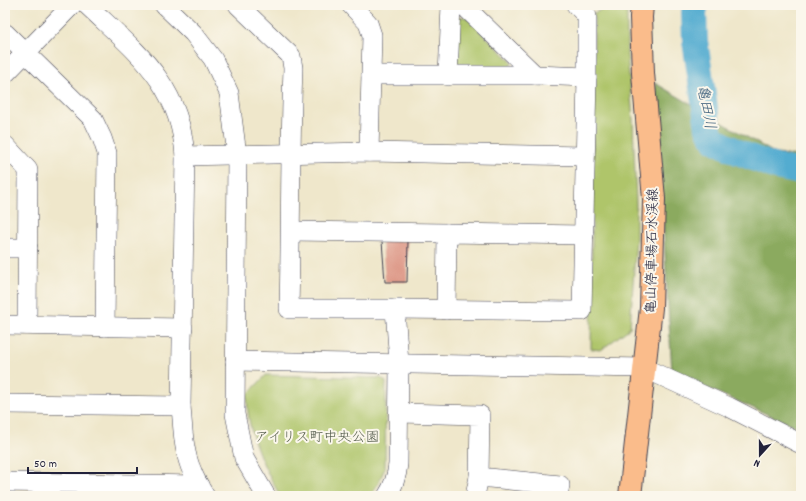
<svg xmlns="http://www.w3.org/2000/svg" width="806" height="501" font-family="Dekko,'Klee One',sans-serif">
<rect width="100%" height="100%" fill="#fbf7ec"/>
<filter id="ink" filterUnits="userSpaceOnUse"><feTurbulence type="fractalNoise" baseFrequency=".025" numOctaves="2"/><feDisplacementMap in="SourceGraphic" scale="8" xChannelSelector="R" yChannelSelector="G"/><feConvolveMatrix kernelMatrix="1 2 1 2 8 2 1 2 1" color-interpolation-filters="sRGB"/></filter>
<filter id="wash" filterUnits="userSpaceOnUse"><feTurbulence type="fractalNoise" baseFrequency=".012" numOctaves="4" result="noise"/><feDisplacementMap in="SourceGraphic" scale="16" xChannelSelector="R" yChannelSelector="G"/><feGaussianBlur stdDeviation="0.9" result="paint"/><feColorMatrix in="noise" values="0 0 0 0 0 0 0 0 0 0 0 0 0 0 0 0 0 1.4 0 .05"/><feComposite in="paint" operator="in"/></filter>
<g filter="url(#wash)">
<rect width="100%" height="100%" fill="#efe7cb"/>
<!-- green -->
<g fill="#afc56a" stroke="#687452">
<path d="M604,5H627V54L633,119L636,203V239L630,328L601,350L591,349L594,13L599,11Z"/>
<path d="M459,17H466L512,62L511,65L504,70H462L455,63Z"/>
<path d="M266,375L381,378L386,382L385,468L378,484L370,496H280C262,463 247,434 247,395Z"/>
</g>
<!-- forest -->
<path fill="#8baa5e" stroke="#56664c" d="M655,83L776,154L801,156V431L790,424L672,373Z"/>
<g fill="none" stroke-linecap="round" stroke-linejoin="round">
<!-- river -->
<path stroke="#52acd0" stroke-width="26" d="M696,5L694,12L695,41L708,128L711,135L716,141L740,153L776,167L801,172"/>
</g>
<g id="blocks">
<!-- building -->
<path fill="#dd9685" d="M382,241H408L407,282H385Z"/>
</g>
</g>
<g filter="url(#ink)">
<use href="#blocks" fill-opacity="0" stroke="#414051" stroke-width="1"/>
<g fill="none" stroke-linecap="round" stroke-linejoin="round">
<!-- minor casing -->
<g stroke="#414051" stroke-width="20">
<g id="minor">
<path d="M87,5C136,52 180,83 185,156L181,406C183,428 183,451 192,471C195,480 200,488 205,496"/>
<path d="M164,5L193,33L213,59L229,93L237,155L235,414L244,458L266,496"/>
<path d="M238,5L291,56L293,68C290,148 291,229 289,309H395L582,311L587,77V16L576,5"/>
<path d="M351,5L368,23L372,35L369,152"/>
<path d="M463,5L535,75"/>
<path d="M5,33L93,119L102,138L107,153L105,327"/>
<path d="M5,74L72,5"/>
<path d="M371,75H535L587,77"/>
<path d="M448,76L451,5"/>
<path d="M5,145L28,170L27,325"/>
<path d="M185,156L369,152L585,156"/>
<path d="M291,231L447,233"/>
<path d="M5,248H28"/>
<path d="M446,310L447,233L584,235"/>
<path d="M5,325L183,328"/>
<path d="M235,361L644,368L729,407L801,444"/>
<path d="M5,404L181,406"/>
<path d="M399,413L480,415L479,477L560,485L558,496"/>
<path d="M5,482L199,485"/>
<path d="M387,496C393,487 397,475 398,464L399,363L395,309"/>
<path d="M475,496L479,477"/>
</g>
</g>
<!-- major casing -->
<g stroke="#414051" stroke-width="24">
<path id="major" d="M630,496L651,308L654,199L643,73L641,17L642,5"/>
</g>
<!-- minor -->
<use href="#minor" stroke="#fff" stroke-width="19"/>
<!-- major -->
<use href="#major" stroke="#fabc8b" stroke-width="22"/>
</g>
</g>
<g text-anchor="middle" stroke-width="4" stroke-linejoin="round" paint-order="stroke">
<!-- street labels -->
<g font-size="14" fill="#22223b" stroke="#fbf7ec">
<text transform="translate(651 251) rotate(-89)" y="5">亀山停車場石水渓線</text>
</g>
<!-- park labels -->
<g font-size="14" fill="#535b4b" stroke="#fbf7ec">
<text x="317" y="441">アイリス町中央公園</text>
</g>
<!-- water labels -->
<g font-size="15" font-style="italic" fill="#355977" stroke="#fbf7ec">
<text transform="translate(707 107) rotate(79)" y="5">亀田川</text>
</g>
</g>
<!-- margin -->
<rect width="806" height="501" fill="none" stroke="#fbf7ec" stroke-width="20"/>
<!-- north arrow -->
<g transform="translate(760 455) rotate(201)" stroke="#fbf7ec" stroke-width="3" paint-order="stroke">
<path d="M0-3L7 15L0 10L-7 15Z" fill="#22223b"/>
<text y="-6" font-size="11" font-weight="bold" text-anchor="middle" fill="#22223b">N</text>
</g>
<!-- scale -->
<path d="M28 467v6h109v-6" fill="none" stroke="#22223b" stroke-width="2"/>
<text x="34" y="467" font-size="12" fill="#22223b" stroke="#fbf7ec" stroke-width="3" paint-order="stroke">50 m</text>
</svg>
